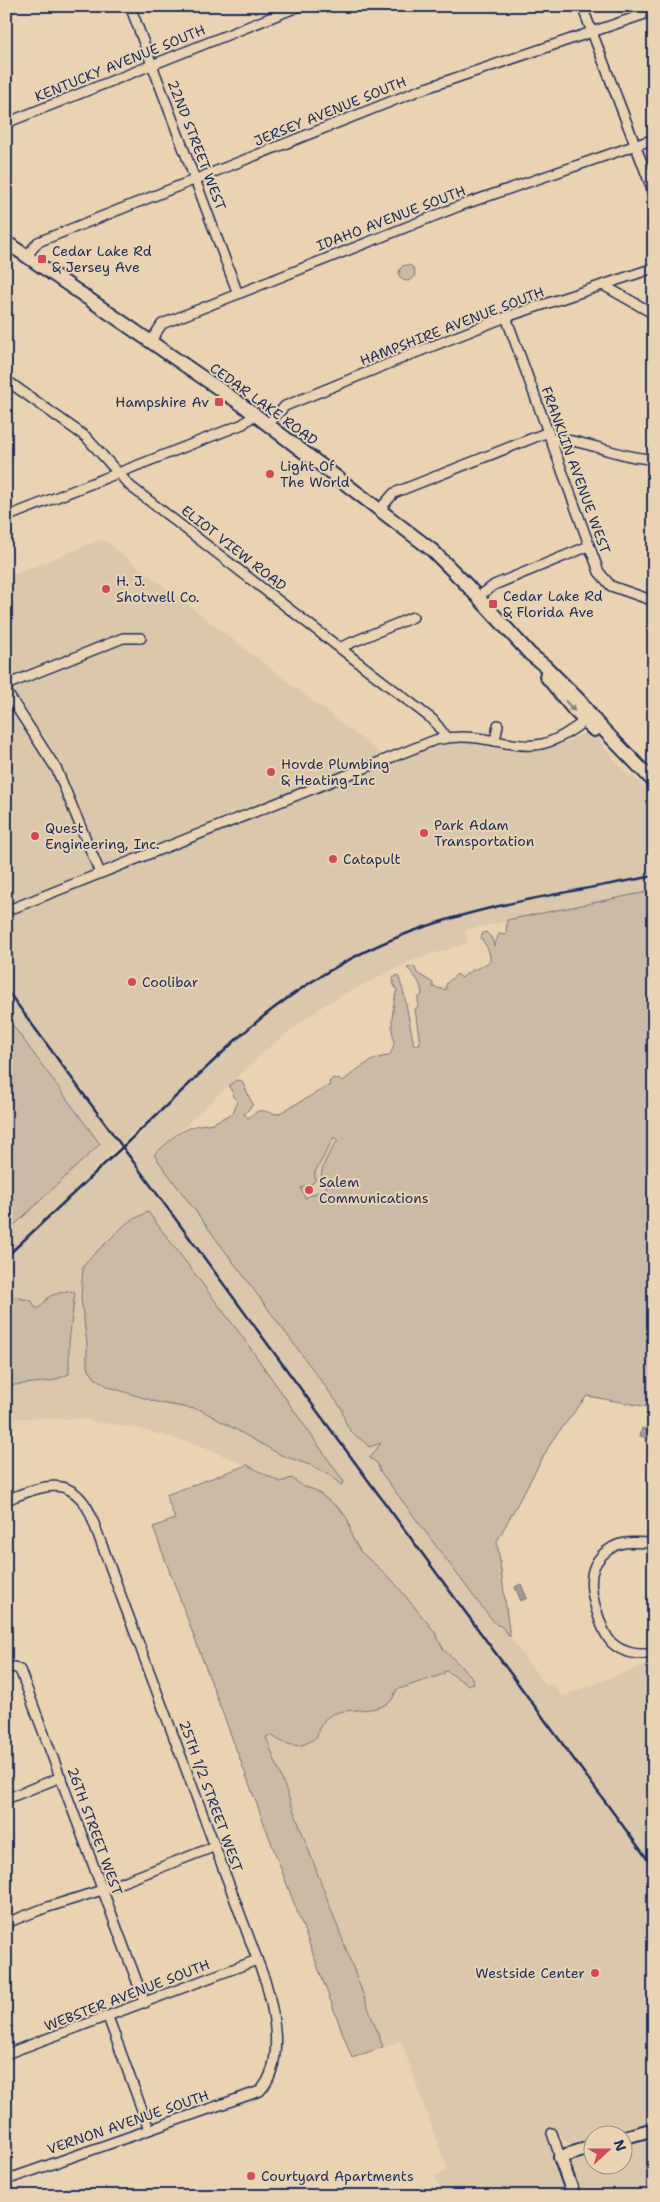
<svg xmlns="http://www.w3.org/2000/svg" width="660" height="2202" font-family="'Shantell Sans',sans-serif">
<rect width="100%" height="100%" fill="#e9d3b2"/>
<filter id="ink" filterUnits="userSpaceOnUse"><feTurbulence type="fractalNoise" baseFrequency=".02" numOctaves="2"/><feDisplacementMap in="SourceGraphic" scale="10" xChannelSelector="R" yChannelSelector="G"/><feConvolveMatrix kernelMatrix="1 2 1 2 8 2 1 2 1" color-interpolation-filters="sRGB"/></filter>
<g filter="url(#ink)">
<!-- built -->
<path fill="#dac7ac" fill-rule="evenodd" d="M102,539L392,762L427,749L447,744L470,743L515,751L539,750L568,741L587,732L595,735L622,769L636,779L654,797V891L465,930L468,943L411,961L348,992L321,1007L267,1049L154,1155L564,1047L588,1342L470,1584L546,1686L553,1684L562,1696L654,1662V2122L612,2134H592V2141L579,2145L566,2142L558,2131L546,2136L557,2166L592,2155V2164H622L623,2145L654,2136V2196H443L435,2176L448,2171L401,2041L383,2047L266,1736L263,1472L198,1445L140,1429L82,1419L6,1418V1233L100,1144L6,1016V578ZM145,1121L149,1125L96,1175L92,1171Z"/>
<!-- green -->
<g fill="#cbbba6" stroke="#737582" fill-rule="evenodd">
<circle cx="407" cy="273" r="8"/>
<path d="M647,892L654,898V1408L587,1396L553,1439L497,1541L510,1637L501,1626L497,1625L484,1610L380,1471L377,1463L370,1458L381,1443L369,1447C365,1441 361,1440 356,1436C348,1430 343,1419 342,1409L154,1155L177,1134L194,1126L213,1123L233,1113L237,1102L229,1086L236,1080L242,1081L253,1105L244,1114L248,1118C262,1106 262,1112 278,1114L330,1085L329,1082L333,1078L343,1081C357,1070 371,1057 389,1056C398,1040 392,1040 392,1025C392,1016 394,998 397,990L394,985L393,978L398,975L404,994L414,1045L420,1044L415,1009L418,1007V998L422,995C422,983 414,975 407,968L414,966L417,973L433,983V987L446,990V984L457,974L462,978C468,970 480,969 490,961C491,953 486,945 481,938L483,933L486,932L491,937L494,946L499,934L506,935L507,920ZM334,1137L338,1141C329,1153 322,1164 321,1179H323L327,1188L305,1198L301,1188L313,1183L315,1180V1172Z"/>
<path d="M6,1016L100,1144L6,1233Z"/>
<path d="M148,1212L244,1339L344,1482L341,1485L328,1474L310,1465L281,1455L201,1410L160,1403L109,1387L95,1378L89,1370L87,1361V1343L81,1299L83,1267L90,1258L128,1222Z"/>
<path d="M66,1291L75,1292L69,1342V1374L52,1381L6,1386V1298L15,1297L32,1301L35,1308H39L50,1296Z"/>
<path d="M247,1465L280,1482L292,1478L302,1486L315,1490L341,1510L348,1520L352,1537L360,1551L393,1581L434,1631L444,1650L471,1676L474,1683L468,1685L447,1671L443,1672L444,1674L396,1690C395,1694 393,1699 391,1701C368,1720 325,1696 317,1736C302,1751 286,1746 271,1735L266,1737L383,2047L352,2058L153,1527L175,1519L166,1495Z"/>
</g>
<!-- water -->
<g fill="#a29b95" stroke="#6c707f">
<path d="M642,1428L654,1432V1440L640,1436Z"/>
<path d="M521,1584L527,1598L521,1601L515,1587Z"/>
</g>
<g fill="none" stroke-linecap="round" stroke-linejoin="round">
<!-- street casing -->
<g stroke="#1b2f5e" stroke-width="12">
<g id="street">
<path d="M130,6L238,294"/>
<path d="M582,6L654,194"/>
<path d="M6,123L300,6"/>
<path d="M26,257L38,242L420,90L654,11"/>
<path d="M603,285L654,314"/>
<path d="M506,317L599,572L611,586L654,601"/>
<path d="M150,342L162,324L462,205L654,139"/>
<path d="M6,380L86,437L130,486L433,720L447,738"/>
<path d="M268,424L285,406L405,357L506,317L654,268"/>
<path d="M551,439C586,439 618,458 654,459"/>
<path d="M380,509L394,493L548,432"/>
<path d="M6,517L243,424L255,414"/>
<path d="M478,597L494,585L589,546"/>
<path d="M341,647L413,617"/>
<path d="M6,685L123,638H141"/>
<path d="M6,691L57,770L100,873"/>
<path d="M495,741L498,725"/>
<path d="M6,911L435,740C449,737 463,736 477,738C496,740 515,747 535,745C553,744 575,729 589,717"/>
<path d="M6,1500C40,1487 70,1472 90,1513L266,1983C275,2015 285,2064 260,2091L6,2180"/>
<path d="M654,1543C641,1543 624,1540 613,1547C585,1563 589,1589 598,1615C601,1624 604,1634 611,1642C622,1653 639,1656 654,1653"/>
<path d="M6,1669L14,1667L20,1670L145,2003"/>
<path d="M6,1799L61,1777"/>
<path d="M6,1923L45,1908L102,1890L216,1846"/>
<path d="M108,2017L149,2129"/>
<path d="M6,2054L257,1960"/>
<path d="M552,2133L560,2157"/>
</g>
</g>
<!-- secondary casing -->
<g stroke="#1b2f5e" stroke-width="16">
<g id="secondary">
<path d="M6,242L241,404L432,550L464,582L530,654L545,666L581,702L596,722L654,782"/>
<path d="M546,676L573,709L594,730"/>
<path d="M622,2138L654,2129"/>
<path d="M574,2196L560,2157L592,2147"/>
</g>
</g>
<!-- street -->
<use href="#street" stroke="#e9d3b2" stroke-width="9"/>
<!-- secondary -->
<use href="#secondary" stroke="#e9d3b2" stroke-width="12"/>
<!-- rail -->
<g stroke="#1b2f5e" stroke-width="2.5">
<path d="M6,989L654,1868"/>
<path d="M6,1257L240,1036C289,993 343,958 403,935C482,904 571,892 654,876"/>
</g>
</g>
<!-- one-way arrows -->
<defs><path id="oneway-solid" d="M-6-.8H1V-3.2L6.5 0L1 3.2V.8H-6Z" transform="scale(1.25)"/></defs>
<use fill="#828188" href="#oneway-solid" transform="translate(570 706) rotate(47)"/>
</g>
<!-- markers -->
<g fill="#d1495b" stroke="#e9d3b2" stroke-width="2">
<rect x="37" y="254" width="10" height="10" rx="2.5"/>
<rect x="214" y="397" width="10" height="10" rx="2.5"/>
<circle cx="270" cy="474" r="5"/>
<circle cx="106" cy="589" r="5"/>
<rect x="488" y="599" width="10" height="10" rx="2.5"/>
<circle cx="271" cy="772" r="5"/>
<circle cx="424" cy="833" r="5"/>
<circle cx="35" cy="836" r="5"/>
<circle cx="333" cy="859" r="5"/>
<circle cx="132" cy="982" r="5"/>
<circle cx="309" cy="1190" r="5"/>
<circle cx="595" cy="1973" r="5"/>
<circle cx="251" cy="2176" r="5"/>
</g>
<g text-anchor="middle" stroke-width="4" stroke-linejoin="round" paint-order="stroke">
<!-- street labels -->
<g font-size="14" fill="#1b2f5e" stroke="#e9d3b2">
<text transform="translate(120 63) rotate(-22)" y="5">KENTUCKY AVENUE SOUTH</text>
<text transform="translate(330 111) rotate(-22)" y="5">JERSEY AVENUE SOUTH</text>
<text transform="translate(197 145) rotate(69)" y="5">22ND STREET WEST</text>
<text transform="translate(391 218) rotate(-21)" y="5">IDAHO AVENUE SOUTH</text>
<text transform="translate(452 326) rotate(-21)" y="5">HAMPSHIRE AVENUE SOUTH</text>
<text transform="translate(264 404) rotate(36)" y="5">CEDAR LAKE ROAD</text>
<text transform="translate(576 470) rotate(70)" y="5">FRANKLIN AVENUE WEST</text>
<text transform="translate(234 548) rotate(38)" y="5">ELIOT VIEW ROAD</text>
<text transform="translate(211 1796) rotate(70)" y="5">25TH 1/2 STREET WEST</text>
<text transform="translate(95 1831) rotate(70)" y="5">26TH STREET WEST</text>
<text transform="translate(127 1995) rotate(-21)" y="5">WEBSTER AVENUE SOUTH</text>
<text transform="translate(128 2122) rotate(-19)" y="5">VERNON AVENUE SOUTH</text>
</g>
<!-- poi labels -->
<g font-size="14" fill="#1b2f5e" stroke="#e9d3b2" text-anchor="start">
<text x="52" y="256">Cedar Lake Rd<tspan x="52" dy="16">&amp; Jersey Ave</tspan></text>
<text x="209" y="407" text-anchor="end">Hampshire Av</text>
<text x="280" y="471">Light Of<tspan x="280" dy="16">The World</tspan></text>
<text x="116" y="586">H. J.<tspan x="116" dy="16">Shotwell Co.</tspan></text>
<text x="503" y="601">Cedar Lake Rd<tspan x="503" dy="16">&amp; Florida Ave</tspan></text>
<text x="281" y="769">Hovde Plumbing<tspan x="281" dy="16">&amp; Heating Inc</tspan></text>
<text x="434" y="830">Park Adam<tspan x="434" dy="16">Transportation</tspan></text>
<text x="45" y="833">Quest<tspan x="45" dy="16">Engineering, Inc.</tspan></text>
<text x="343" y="864">Catapult</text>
<text x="142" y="987">Coolibar</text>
<text x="319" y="1187">Salem<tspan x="319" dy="16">Communications</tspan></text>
<text x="585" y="1978" text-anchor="end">Westside Center</text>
<text x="261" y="2181">Courtyard Apartments</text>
</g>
</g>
<!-- margin -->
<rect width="660" height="2202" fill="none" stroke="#e9d3b2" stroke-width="25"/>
<rect x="12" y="12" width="635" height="2177" fill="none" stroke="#1b2f5e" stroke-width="2" filter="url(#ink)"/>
<!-- north arrow -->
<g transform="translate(608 2150) rotate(69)"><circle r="24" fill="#e9d3b2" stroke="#979190"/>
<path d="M0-4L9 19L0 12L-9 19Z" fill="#d1495b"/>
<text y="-8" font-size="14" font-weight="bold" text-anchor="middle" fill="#1b2f5e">N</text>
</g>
</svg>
